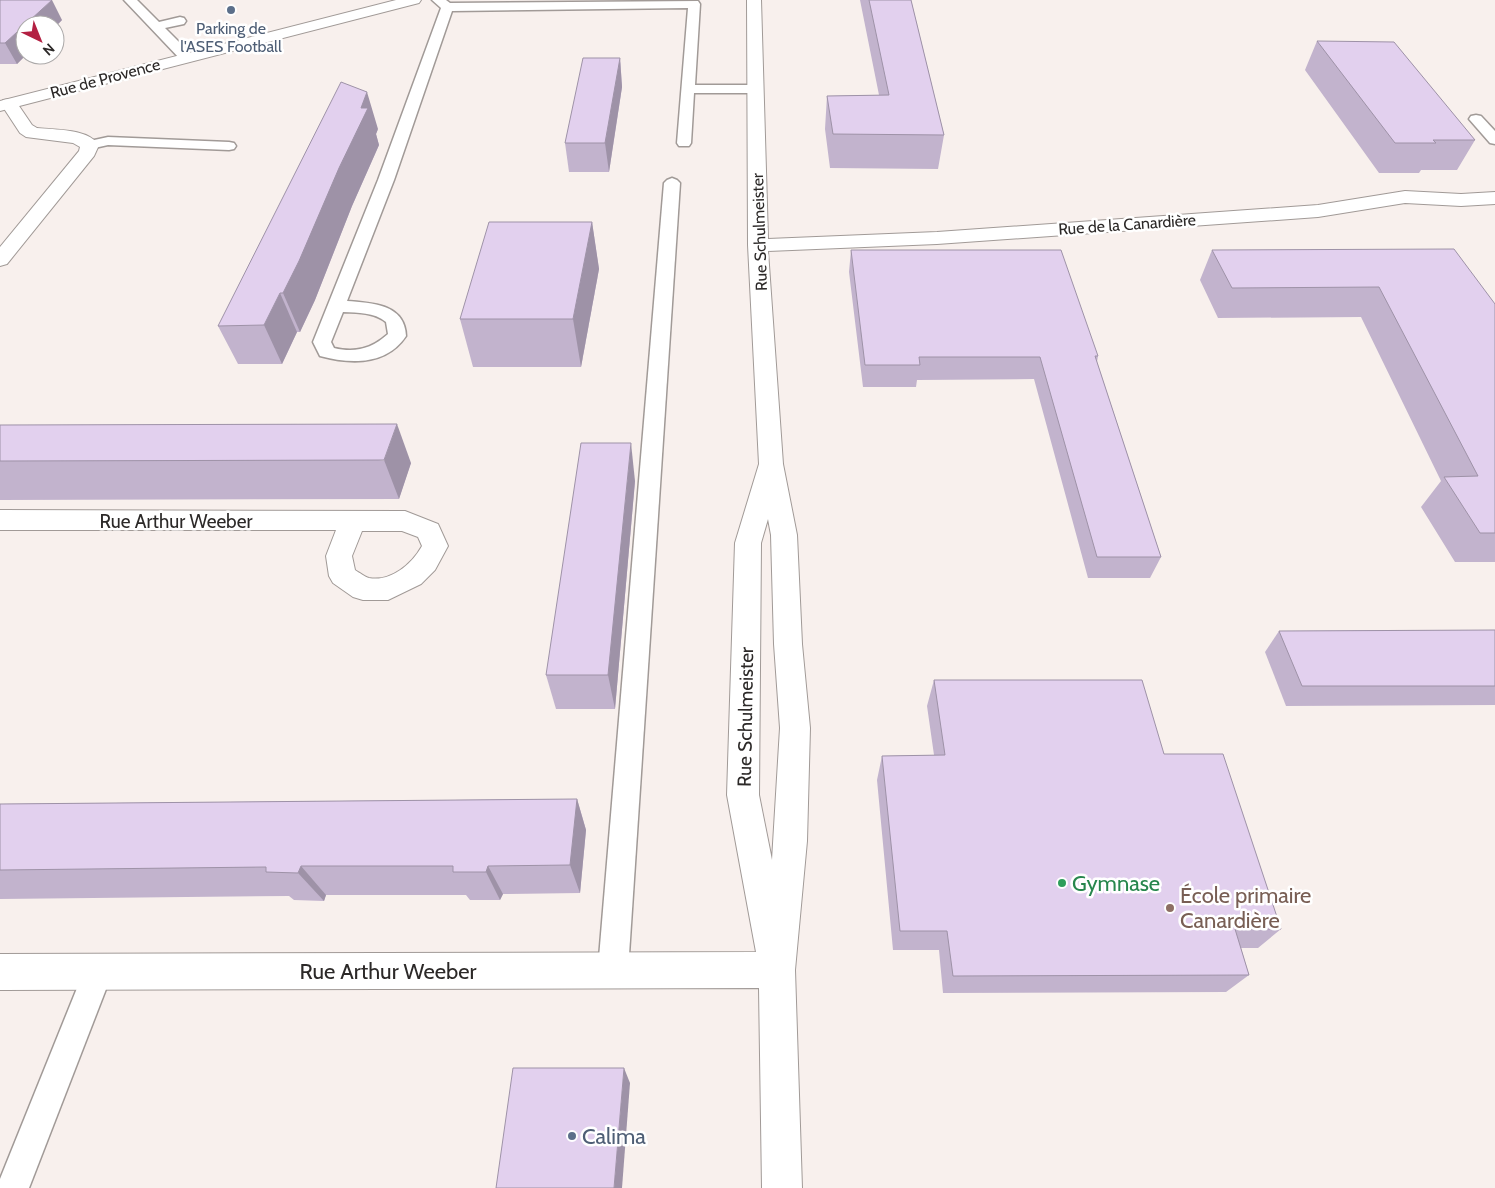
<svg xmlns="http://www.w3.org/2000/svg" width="1495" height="1188" font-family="Cabin,sans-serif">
<rect width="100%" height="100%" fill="#f8f0ed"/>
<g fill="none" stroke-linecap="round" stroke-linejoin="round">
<!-- service casing -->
<g stroke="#a19a97" stroke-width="3">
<g id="service">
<path d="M124,0H137L159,22L180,17L184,18L186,21L184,24L165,28L191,54L193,57L191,60H181Z"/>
<path d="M432,0H446L450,3L698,1L700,4L695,85H755L762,89L755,93H694L691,143L689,146H679L677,143L688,8L452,11L394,180L347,301C372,303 405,304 406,336C386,366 350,364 320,356L313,342L378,180L441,8ZM343,312C358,313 374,312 386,322L388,334C371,349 355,353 334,348L331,342Z"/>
<path d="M1476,115L1481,116L1495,131V144L1490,143L1469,119L1471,116Z"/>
<path d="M108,137L229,142L234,143L236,146L234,149L229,150L108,145L90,149L85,148L83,145L85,142Z"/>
<path d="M672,178L677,180L680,183L628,970L623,980L613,985L603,980L598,970L664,183L667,180Z"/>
<path d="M98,956L108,961L113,971L29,1188H0V1179L88,961Z"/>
</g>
</g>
<!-- minor casing -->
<g stroke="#a19a97" stroke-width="2">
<g id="minor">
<path d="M747,0H761L768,239L937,232L1318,205L1405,191L1461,194L1495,192V204L1461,206L1405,203L1318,217L937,244L768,251L783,464L797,535L802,644L810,728L807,841L795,970L802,1188H762L759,988L0,990V954L756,952L727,795L735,543L759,464L748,245ZM768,519L771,535L774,644L780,728L772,860L759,795L761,543Z"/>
<path d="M9,99L15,100L32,125L37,128C55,130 87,128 99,145L94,156L7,264L0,266V247L79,151L80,147L73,143L26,137L20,133L1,104L3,100Z"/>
<path d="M0,510L405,511L438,524L448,546L435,570L421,584L388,600H363L353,597L333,583L329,576L326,556L336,530H0ZM362,531H402L418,537L422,546C412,564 391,582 369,578C365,577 360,573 355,570L352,556Z"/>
</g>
</g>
<!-- tertiary casing -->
<g stroke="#a19a97" stroke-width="2">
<path id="tertiary" d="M396,0H421L419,3L0,111V101Z"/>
</g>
<!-- service -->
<use href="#service" fill="#fff" fill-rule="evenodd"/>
<!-- minor -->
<use href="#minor" fill="#fff" fill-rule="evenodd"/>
<!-- tertiary -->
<use href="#tertiary" fill="#fff" fill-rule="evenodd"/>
</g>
<!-- wall -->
<g fill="#c2b3cd">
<path d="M0,0L62,20L55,27V25L17,64H0Z"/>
<path d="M860,0H911L944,135L938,169L830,168L825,129L827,96L879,95Z"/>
<path d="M1317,41L1475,140L1457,170H1421L1419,173H1379L1305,70Z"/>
<path d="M620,58L622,87L609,172H569L565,143Z"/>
<path d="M378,129L376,134L379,145L352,206L315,300L300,332H297L282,364H238L218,326Z"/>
<path d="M592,222L599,269L581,367H473L460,319Z"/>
<path d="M851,250L1098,356L1097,362L1161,557L1150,578H1088L1034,379L917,380L916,387H863L849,272Z"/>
<path d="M1212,250L1495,304V562H1455L1421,507L1441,481L1361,317L1218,318L1200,280Z"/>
<path d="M0,425L411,463L399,499L0,500Z"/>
<path d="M635,481L615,709H556L546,675Z"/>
<path d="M1495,630V705L1286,706L1265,652L1279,631Z"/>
<path d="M934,680L1164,754L1281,929L1258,948H1241L1249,975L1226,992L943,993L939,950H893L877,780L882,756L934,755L927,706Z"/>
<path d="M577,799L586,830L580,893L503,894L500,900H470L466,895H326L324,901L294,900L289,896L0,899V804Z"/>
</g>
<!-- shaded-wall -->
<g fill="#9e92a7">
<path d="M52,0L62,20L55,27V25H25V55H26L17,64L5,43Z"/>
<path d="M620,58L622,87L609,172L605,143Z"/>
<path d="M367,92L378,129L376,134L379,145L352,206L315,300L300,332L283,293Z"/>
<path d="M592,222L599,269L581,367L573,319Z"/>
<path d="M280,293L297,332L282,364L264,325Z"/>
<path d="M397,424L411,463L399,499L384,460Z"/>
<path d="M631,443L635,481L615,709L608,675Z"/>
<path d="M577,799L586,830L580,893L570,865Z"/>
<path d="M301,866L326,895L324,901L298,873Z"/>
<path d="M488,866L503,894L500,900L486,872Z"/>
<path d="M624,1068L630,1083L622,1188H614Z"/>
</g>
<!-- building -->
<g fill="#e2d0ee" stroke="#9e92a7">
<path d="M0,0H52L5,43H0Z"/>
<path d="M869,0H911L944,135L833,134L827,96L889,95Z"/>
<path d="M1317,41L1394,42L1475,140H1433L1436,143H1395Z"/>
<path d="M583,58H620L605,143H565Z"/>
<path d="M341,82L367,92L361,108H368L339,168L299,261L283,293H280L264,325L218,326Z"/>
<path d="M489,222H592L573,319H460Z"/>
<path d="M1454,249L1495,304V533H1480L1444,477L1478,476L1379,287L1232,288L1212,250Z"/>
<path d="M851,250H1061L1098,356H1095L1161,557H1097L1040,357H919L920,365H865Z"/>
<path d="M397,424L384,460L0,461V425Z"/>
<path d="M581,443H631L608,675H546Z"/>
<path d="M1495,630V686H1302L1279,631Z"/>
<path d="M934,680H1142L1164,754H1223L1281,929H1235L1249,975L953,976L947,931H900L882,756L945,755Z"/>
<path d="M577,799L570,865L488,866L486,872H453V866H301L298,873L266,872V867L0,870V804Z"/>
<path d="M513,1068H624L614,1188H496Z"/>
</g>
<!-- markers -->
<g fill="#5c6f8a" stroke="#fff" stroke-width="2">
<circle cx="231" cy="10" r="5"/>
<circle cx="572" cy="1136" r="5"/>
</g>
<circle fill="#2e9e5b" stroke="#fff" stroke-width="2" cx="1062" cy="883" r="5"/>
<circle fill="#8d6e63" stroke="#fff" stroke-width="2" cx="1170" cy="908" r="5"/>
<g text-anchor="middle" stroke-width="5" stroke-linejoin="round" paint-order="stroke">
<!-- far-service labels -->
<g font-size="16" fill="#4e5e75" stroke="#fff">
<text x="231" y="34">Parking de<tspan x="231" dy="18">l'ASES Football</tspan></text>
</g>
<!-- far-street labels -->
<g font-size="16" fill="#2c2928" stroke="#fff">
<text transform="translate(105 78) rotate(-15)" y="6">Rue de Provence</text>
<text transform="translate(1127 224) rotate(-4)" y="6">Rue de la Canardière</text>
<text transform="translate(759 232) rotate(-92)" y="6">Rue Schulmeister</text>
</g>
<!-- street labels -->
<g font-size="19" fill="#2c2928" stroke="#fff">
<text x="176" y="528">Rue Arthur Weeber</text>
<text transform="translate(745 717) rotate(-89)" y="7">Rue Schulmeister</text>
</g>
<!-- near-leisure labels -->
<g font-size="22" fill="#27864d" stroke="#fff" text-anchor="start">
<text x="1072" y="891">Gymnase</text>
</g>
<!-- near-education labels -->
<g font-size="22" fill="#785e54" stroke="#fff" text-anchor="start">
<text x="1180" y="903">École primaire<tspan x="1180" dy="25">Canardière</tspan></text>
</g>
<!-- near-street labels -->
<g font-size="22" fill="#2c2928" stroke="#fff">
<text x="388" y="979">Rue Arthur Weeber</text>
</g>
<!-- near-service labels -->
<g font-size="22" fill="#4e5e75" stroke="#fff" text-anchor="start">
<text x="582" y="1144">Calima</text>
</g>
</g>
<!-- north arrow -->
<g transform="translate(40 40) rotate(137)"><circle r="24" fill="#ffffff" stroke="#aba9a9"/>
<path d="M0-4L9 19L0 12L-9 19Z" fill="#b32042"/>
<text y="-8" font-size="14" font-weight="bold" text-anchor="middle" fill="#2c2928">N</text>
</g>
</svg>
